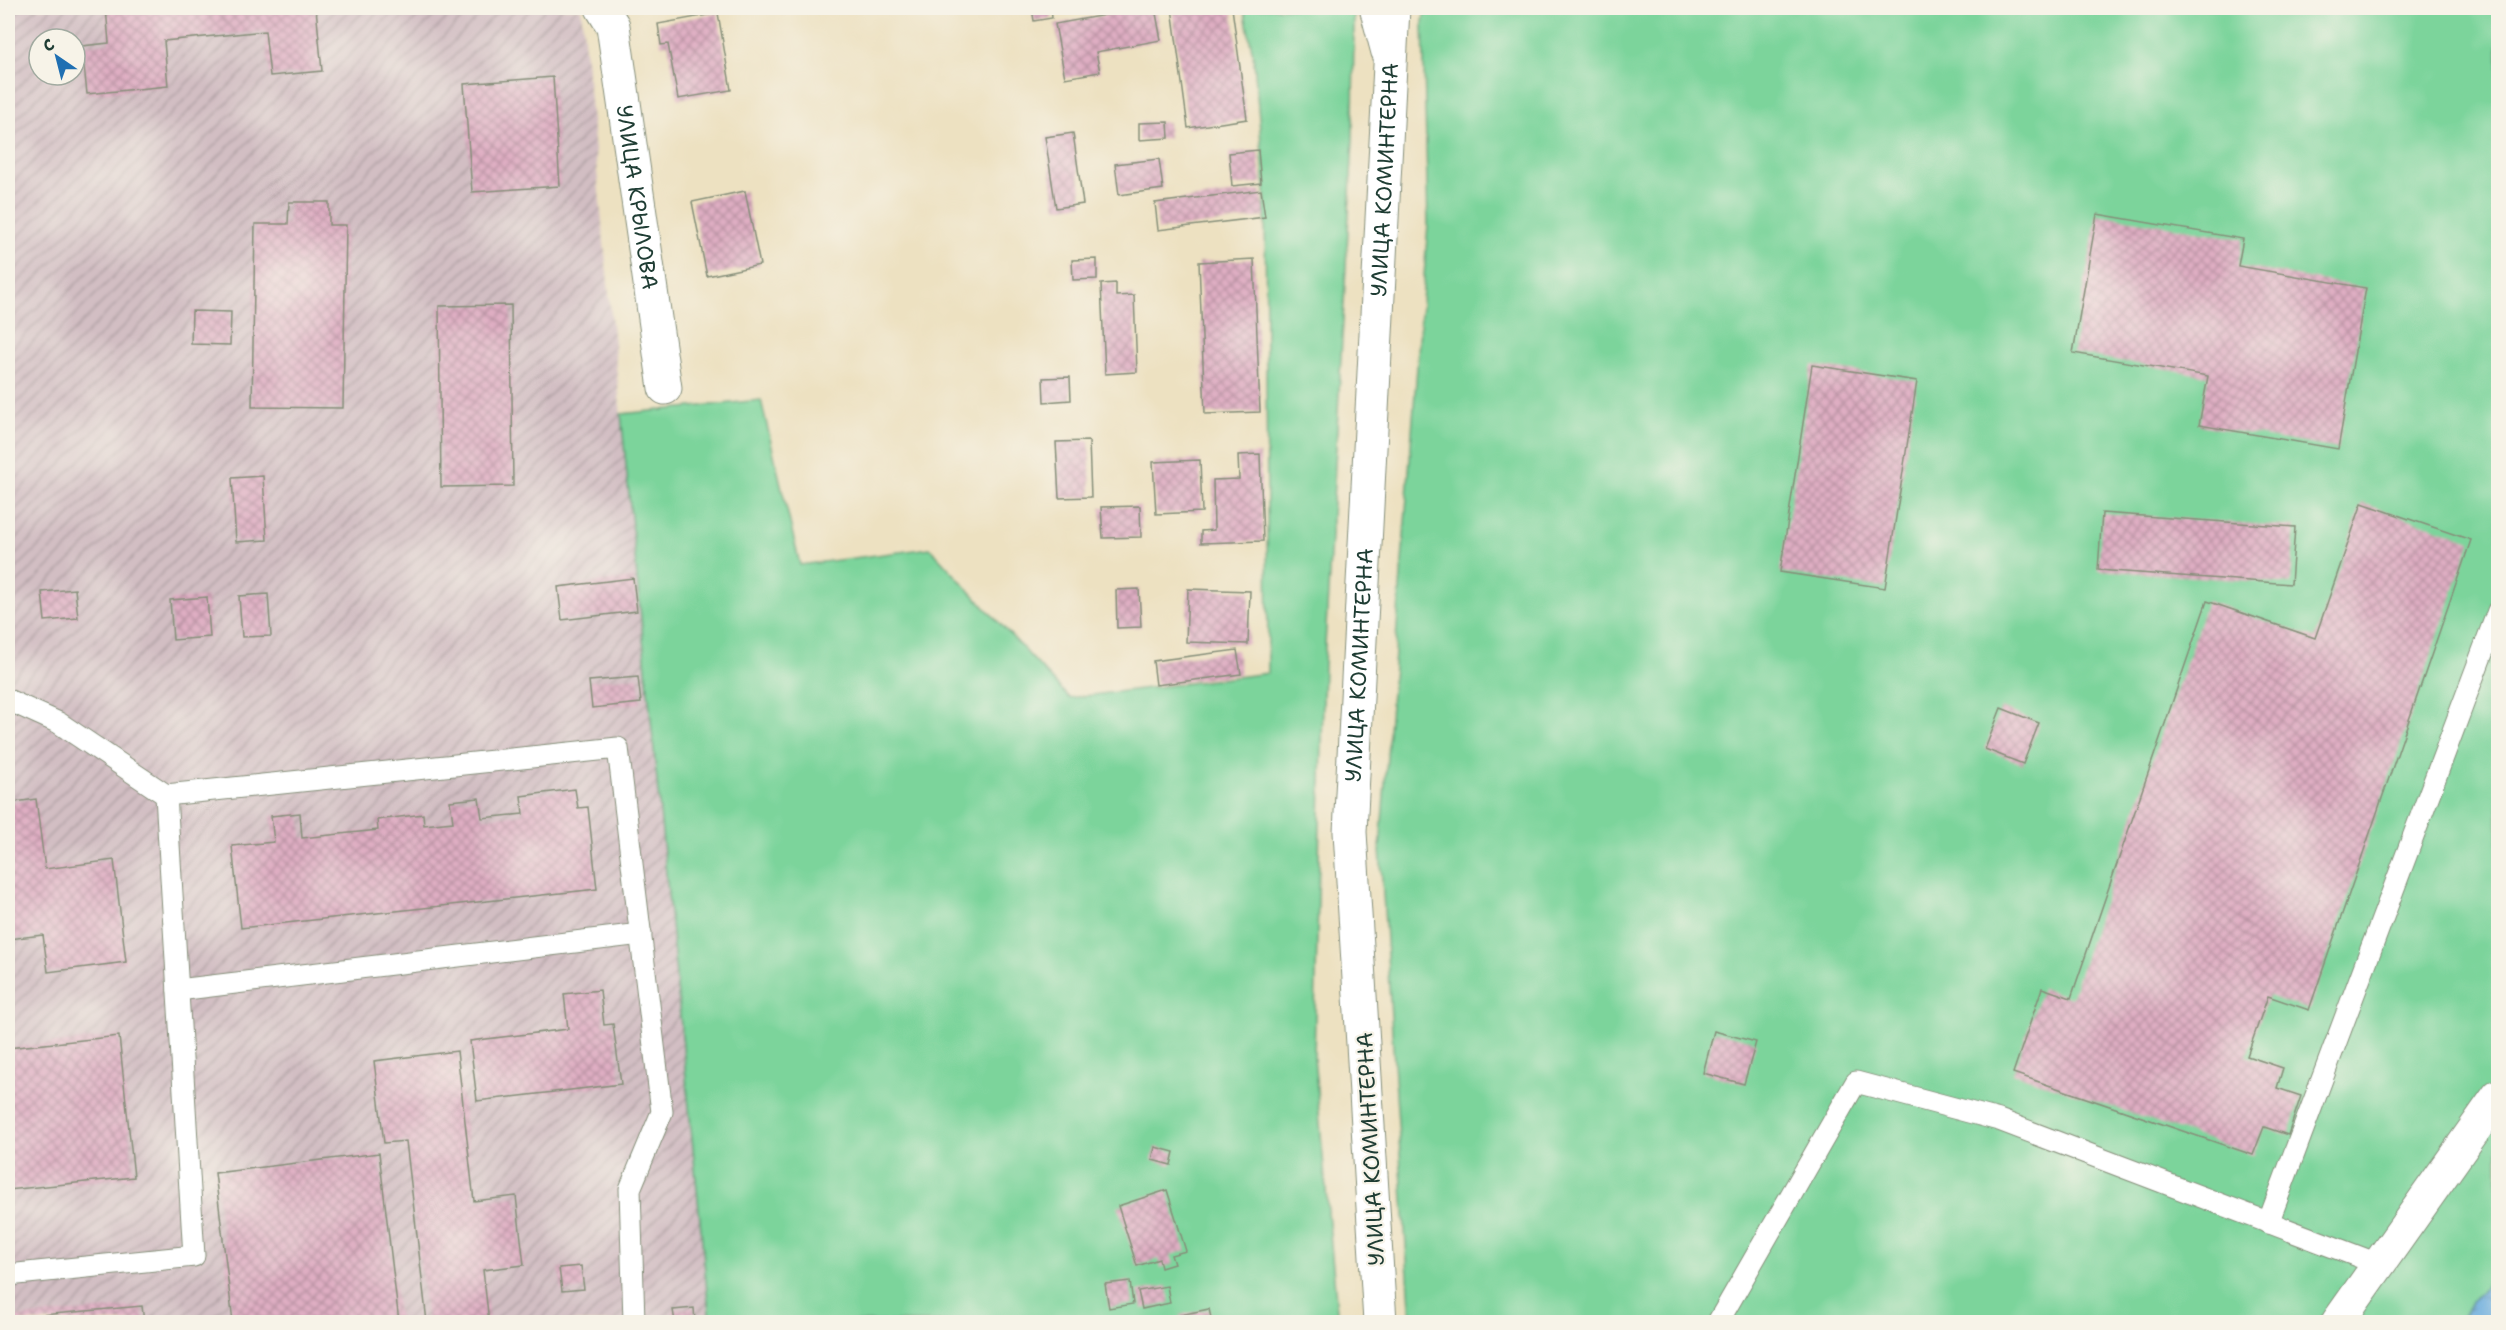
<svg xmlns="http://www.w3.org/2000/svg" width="2506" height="1330" font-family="'Shantell Sans',sans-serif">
<defs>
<pattern id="industrial-furrows" width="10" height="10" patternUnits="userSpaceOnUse" patternTransform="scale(1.5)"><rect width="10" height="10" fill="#d2bec3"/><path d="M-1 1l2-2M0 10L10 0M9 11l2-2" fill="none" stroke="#aa9c9f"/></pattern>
<pattern id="water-ripples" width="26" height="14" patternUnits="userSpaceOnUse" patternTransform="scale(1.5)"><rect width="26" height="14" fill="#69acde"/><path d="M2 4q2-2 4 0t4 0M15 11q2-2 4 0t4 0" fill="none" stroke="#568db5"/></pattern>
<pattern id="building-cross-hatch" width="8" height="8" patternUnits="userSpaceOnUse" patternTransform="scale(1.5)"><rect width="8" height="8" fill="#dfaec3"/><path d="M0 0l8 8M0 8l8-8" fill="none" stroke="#b48f9f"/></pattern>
</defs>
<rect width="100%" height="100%" fill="#f7f3e8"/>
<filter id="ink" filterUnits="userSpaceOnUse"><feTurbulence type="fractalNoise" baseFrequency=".0167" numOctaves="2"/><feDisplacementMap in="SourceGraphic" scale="12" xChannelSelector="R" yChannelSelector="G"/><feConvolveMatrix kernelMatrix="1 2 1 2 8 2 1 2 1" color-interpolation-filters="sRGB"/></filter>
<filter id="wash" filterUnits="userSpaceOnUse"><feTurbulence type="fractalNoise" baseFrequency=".008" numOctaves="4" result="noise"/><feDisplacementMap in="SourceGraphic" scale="24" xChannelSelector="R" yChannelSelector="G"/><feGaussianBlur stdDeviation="1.35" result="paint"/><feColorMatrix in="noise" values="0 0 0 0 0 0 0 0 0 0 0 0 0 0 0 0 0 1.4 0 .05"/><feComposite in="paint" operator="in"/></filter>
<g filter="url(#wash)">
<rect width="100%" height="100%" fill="#ede1c1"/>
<!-- industrial -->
<path fill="url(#industrial-furrows)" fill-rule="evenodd" d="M8,8H581L710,1322H8ZM39,39H75V75H39Z"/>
<!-- grass -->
<g fill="#7bd49b" stroke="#4d8868" stroke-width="1.5">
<path d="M1244,8H1354L1353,140L1324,664L1314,1057L1338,1322H710L621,414L761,400L800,565L930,548L1069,698L1268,673L1265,188L1254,61Z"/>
<path d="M1425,8H2498V1267L2458,1322H1411L1380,848L1428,224L1423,23Z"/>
</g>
<!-- water -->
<path fill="url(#water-ripples)" stroke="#447489" stroke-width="1.5" d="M2498,1267V1322H2458Z"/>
<g id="blocks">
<!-- building -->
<g fill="url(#building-cross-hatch)">
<path d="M106,8H316L322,71L270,76L265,31L164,41L168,86L87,94L82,46L109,43Z"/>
<path d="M1032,8H1051L1052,18L1034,21Z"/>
<path d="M1144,8H1155L1161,40L1096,52L1100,72L1065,78L1055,24Z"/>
<path d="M1172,8H1232L1247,119L1188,128Z"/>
<path d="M718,13L731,90L678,99L668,44L661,45L658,24Z"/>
<path d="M553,77L560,186L472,192L464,84Z"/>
<path d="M1168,122L1169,138L1139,140V123Z"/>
<path d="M1073,133L1083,204L1056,208L1045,137Z"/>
<path d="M1258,150L1261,183L1232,186L1229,153Z"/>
<path d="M1159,159L1163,189L1119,195L1115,164Z"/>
<path d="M1261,190L1265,217L1158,230L1155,203Z"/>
<path d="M745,191L760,265L707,276L692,202Z"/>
<path d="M289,202H329V225H346L343,408L252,407L255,224H288Z"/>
<path d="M2097,214L2243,239L2238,266L2366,288L2338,449L2199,425L2208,376L2073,353Z"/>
<path d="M1097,259V279L1073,280L1072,260Z"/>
<path d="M1254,259L1260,412L1205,414L1199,262Z"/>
<path d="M1116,283V296L1134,295L1137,372L1105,374L1101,284Z"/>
<path d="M511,305L513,486L441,487L439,306Z"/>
<path d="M192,311L231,312L230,345L191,344Z"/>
<path d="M1812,365L1917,381L1885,588L1780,572Z"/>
<path d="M1070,377L1071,400L1044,402L1043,378Z"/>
<path d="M1089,441L1091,497L1059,498L1056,442Z"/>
<path d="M1260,454L1263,541L1201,543V531L1214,530L1213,480L1239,479L1238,455Z"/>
<path d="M1200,460L1202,512L1156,514L1153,462Z"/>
<path d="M263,476L267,540L236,542L232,478Z"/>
<path d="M2362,503L2471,540L2309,1010L2268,996L2247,1056L2283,1068L2277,1088L2301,1096L2288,1135L2264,1127L2253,1155L2013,1073L2042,988L2071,998L2207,601L2315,638Z"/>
<path d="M1140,506L1141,537L1103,538L1101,507Z"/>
<path d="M2102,513L2295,527L2291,584L2098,570Z"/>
<path d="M633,578L637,611L562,620L558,587Z"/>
<path d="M75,589L78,618L45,621L42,592Z"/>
<path d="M1139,589L1141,627L1117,628L1116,590Z"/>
<path d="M1188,589L1250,591L1248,644L1186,642Z"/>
<path d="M268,594L271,636L242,637L239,596Z"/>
<path d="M207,597L210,637L173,640L170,600Z"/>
<path d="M1237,650L1241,674L1156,685L1153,661Z"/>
<path d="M638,677L641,703L592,708L589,681Z"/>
<path d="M2001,708L2039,723L2023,764L1985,749Z"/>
<path d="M575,789L578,808L588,807L597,889L241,928L232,846L274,842L271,816L300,813L302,838L378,830L377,820L423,814L424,825L453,822L450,801L479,798L482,818L523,814L521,796Z"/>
<path d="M36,799L45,869L114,860L126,962L48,972L43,935L8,939V803Z"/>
<path d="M600,990L604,1025L613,1024L621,1084L477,1101L470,1041L568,1029L564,994Z"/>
<path d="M1714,1031L1756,1042L1744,1084L1703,1073Z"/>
<path d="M119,1036L134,1177L8,1190V1048Z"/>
<path d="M457,1051L474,1201L516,1196L524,1265L483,1270L489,1322H427L406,1141L384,1143L374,1061Z"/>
<path d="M1155,1147L1174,1152L1171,1165L1152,1160Z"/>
<path d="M379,1153L399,1322H233L215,1173Z"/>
<path d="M1167,1190L1186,1251L1171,1255L1174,1264L1161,1268L1159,1259L1137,1266L1118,1206Z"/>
<path d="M581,1266L584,1289L562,1291L559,1268Z"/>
<path d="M1130,1281L1133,1304L1109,1308L1105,1284Z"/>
<path d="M1167,1286L1170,1303L1142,1309L1138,1291Z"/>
<path d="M142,1306L144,1322H8V1318Z"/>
<path d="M694,1308L695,1322H675L673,1310Z"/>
<path d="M1209,1309L1212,1322H1181L1180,1315Z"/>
</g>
</g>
</g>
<g filter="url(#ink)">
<use href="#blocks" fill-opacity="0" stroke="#868f7a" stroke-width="1.5"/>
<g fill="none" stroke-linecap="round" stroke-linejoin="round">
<!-- lane casing -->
<g stroke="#868f7a" stroke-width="23">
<g id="lane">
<path d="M1370,8L1382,53"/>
<path d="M8,700L59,723L166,795L618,748L662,1112L630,1189L634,1322"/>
<path d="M178,990L641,934"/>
<path d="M2268,1223L2498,611"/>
<path d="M8,1275L194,1256L166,795"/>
<path d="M1718,1322L1856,1082L1999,1120L2378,1264"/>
</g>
</g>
<!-- street casing -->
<g stroke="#868f7a" stroke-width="35">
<g id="street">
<path id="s1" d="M602,8L613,26L665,388"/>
<path id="s2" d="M1380,1322L1350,832L1393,8"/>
<path d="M2338,1322L2498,1096"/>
</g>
</g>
<!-- lane -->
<use href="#lane" stroke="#fff" stroke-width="21"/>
<!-- street -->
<use href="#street" stroke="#fff" stroke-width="33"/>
</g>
</g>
<g text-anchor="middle" stroke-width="4.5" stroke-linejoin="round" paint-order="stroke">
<!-- street labels -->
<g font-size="22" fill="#1f3d34" stroke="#f7f3e8">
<text dy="8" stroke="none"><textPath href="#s2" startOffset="1144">УЛИЦА КОМИНТЕРНА</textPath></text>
<text dy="8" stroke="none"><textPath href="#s1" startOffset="194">УЛИЦА КРЫЛОВА</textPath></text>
<text dy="8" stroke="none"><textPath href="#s2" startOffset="658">УЛИЦА КОМИНТЕРНА</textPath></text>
<text transform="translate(1370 1149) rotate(-93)" y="8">УЛИЦА КОМИНТЕРНА</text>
</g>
</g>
<!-- margin -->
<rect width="2506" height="1330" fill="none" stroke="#f7f3e8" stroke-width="30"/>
<!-- north arrow -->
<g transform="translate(57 57) rotate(325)"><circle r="28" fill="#f7f3e8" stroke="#a1aaa0" stroke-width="1.5"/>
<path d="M0-4.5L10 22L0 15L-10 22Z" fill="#1f6fb2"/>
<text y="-9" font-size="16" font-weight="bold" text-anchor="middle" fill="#1f3d34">С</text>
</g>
</svg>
